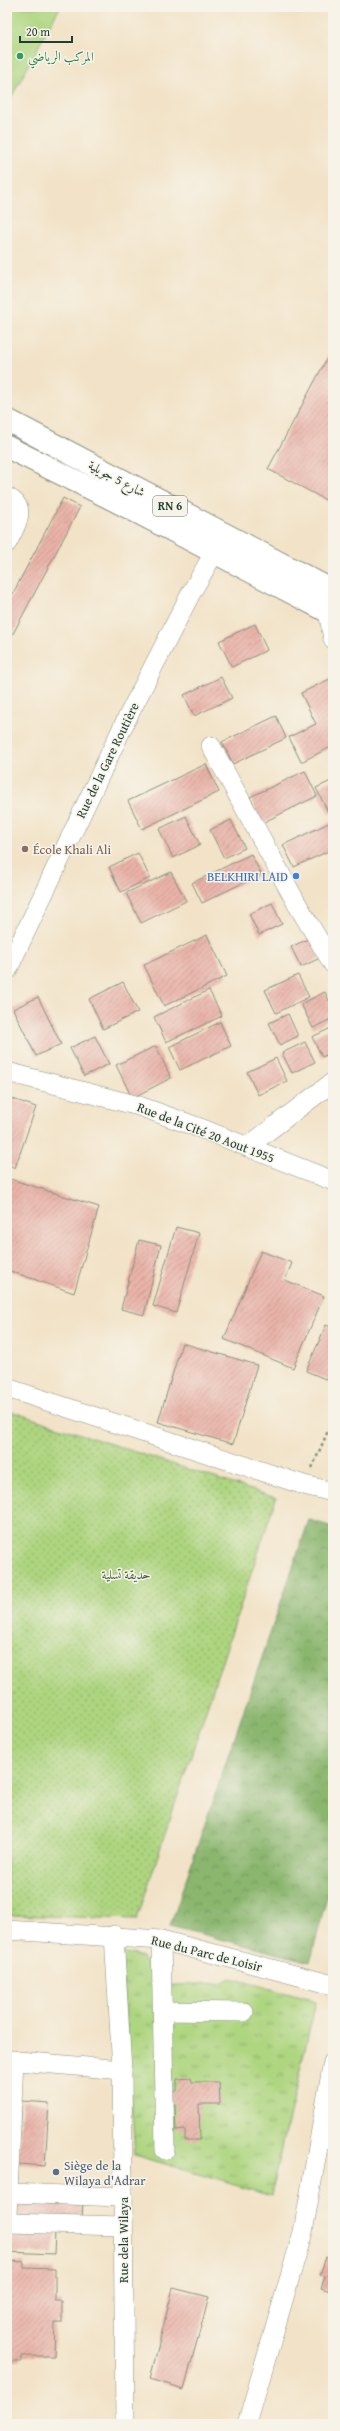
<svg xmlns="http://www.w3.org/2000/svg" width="340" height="2431" font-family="'Gentium Book Plus',Amiri,serif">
<defs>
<pattern id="grass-tufts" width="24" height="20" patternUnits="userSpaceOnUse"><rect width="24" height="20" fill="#aed580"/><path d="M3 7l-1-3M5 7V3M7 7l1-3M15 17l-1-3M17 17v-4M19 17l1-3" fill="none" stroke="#8dae6a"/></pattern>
<pattern id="forest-crowns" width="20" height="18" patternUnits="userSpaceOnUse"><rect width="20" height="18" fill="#8ab66e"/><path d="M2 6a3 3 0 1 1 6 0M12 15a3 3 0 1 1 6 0" fill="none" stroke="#70955b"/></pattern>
<pattern id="garden-dots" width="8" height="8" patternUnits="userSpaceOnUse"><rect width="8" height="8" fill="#aed580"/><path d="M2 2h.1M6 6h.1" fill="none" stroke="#8dae6a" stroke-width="1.8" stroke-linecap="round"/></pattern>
<pattern id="building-hatch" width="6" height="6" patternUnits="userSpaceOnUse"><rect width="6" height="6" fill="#eab3a9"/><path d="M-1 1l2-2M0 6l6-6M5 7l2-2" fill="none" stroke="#bd938a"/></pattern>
</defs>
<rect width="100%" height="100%" fill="#f7f3e8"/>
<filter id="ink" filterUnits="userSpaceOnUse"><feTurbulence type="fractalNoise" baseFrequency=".025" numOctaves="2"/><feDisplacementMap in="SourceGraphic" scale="8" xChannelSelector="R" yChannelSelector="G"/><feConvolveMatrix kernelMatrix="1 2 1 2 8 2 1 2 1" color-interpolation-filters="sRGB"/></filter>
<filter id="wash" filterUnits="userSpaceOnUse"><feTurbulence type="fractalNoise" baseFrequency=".012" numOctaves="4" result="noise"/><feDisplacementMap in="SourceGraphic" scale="16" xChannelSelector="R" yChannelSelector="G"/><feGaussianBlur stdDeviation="0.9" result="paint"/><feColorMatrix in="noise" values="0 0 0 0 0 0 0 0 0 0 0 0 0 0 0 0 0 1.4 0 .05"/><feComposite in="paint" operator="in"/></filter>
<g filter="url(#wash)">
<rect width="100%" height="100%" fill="#f2e3c8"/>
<!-- grass -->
<path fill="url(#grass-tufts)" stroke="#66895a" d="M121,1952L142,1957L157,1986L220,1983L231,1978L316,2001L271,2196L135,2155Z"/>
<!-- forest -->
<path fill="url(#forest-crowns)" stroke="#547a51" d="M309,1520L333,1527V1873L310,1962L170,1926Z"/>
<!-- garden -->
<path fill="url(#garden-dots)" stroke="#66895a" d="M7,1410L276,1498L137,1919L7,1915Z"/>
<!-- pitch -->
<path fill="#aed580" stroke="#66895a" d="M7,7H60L7,105Z"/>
<g id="blocks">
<!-- building -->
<g fill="url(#building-hatch)">
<path d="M333,347V504L268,469Z"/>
<path d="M63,498L80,507L7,645V598L10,599Z"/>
<path d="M255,624L267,650L232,667L219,641Z"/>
<path d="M221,677L232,698L194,716L184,695Z"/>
<path d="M332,678L333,746L301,762L289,737L316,724L301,693Z"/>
<path d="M276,716L286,738L233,764L222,742Z"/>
<path d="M206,764L219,792L142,829L128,801Z"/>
<path d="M305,771L317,796L262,823L250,797Z"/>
<path d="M333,780V812L329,814L316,788Z"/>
<path d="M186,816L200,845L173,858L159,829Z"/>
<path d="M231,820L245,848L224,858L210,830Z"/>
<path d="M333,821V849L294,867L283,845Z"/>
<path d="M138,853L150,878L121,892L109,867Z"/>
<path d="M251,854L261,874L202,903L192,883Z"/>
<path d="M171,872L186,901L141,923L126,893Z"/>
<path d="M272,903L282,924L259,935L249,914Z"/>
<path d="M207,935L227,976L164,1006L144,965Z"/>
<path d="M310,938L320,958L301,967L291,947Z"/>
<path d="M298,975L309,997L276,1013L265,990Z"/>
<path d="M123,982L138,1012L103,1029L89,999Z"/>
<path d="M209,990L222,1016L166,1042L154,1017Z"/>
<path d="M325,992L333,1009V1018L313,1028L301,1004Z"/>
<path d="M38,997L61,1044L36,1056L13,1009Z"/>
<path d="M288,1014L298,1036L280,1045L269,1023Z"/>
<path d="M220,1022L231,1046L180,1070L169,1047Z"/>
<path d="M333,1027V1052L322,1057L312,1037Z"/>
<path d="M95,1036L109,1064L84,1076L70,1048Z"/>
<path d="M305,1042L315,1062L292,1073L282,1053Z"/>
<path d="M156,1046L171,1078L132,1098L116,1065Z"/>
<path d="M276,1058L287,1081L258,1095L247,1072Z"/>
<path d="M7,1097L36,1107L15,1168L7,1164Z"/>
<path d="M7,1178L99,1207L74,1293L7,1270Z"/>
<path d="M176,1227L199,1233L176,1313L153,1306Z"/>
<path d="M139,1240L161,1245L144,1315L121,1309Z"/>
<path d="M261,1251L292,1263L285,1280L324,1296L293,1368L224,1339Z"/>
<path d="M326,1325L333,1328V1382L306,1371Z"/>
<path d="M182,1343L257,1365L233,1444L158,1422Z"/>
<path d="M191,2078L192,2082H219L220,2104H199L200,2140H185V2130L176,2131L175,2104L170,2105L169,2091H177V2079Z"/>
<path d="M22,2101L49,2103L45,2166L18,2164Z"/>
<path d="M17,2197L83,2200L82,2221L16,2217Z"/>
<path d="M7,2229L55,2232L54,2254L7,2252Z"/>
<path d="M326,2257L333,2260V2292L321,2288L325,2276L320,2275Z"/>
<path d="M7,2261L24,2262V2268L55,2269V2301H62V2323H55L54,2356H21V2361H7Z"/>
<path d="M173,2288L209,2297L184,2389L150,2379Z"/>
</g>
</g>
</g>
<g filter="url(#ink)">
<use href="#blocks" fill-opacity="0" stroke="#88907e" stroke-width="1"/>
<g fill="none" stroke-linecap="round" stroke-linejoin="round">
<!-- minor casing -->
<g stroke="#88907e" stroke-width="20">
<g id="minor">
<path d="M7,497C29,508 15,527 7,543"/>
<path d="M328,611L333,639"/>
<path d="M211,746L297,904L333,964"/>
<path d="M7,971L125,722L191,593L214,553"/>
<path d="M7,1072L139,1106L203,1129L333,1181"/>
<path d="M247,1147L333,1082"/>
<path d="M7,1388L304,1485L333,1492"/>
<path d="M7,1930L161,1940L333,1985"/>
<path d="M114,1935L122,2070L125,2424"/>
<path d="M161,1940L165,2150"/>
<path d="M163,2011L244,2012"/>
<path d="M7,2060L122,2070"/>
<path d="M9,2193L123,2197"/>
<path d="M7,2215L14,2060"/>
<path d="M7,2223L123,2226"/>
<path d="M247,2424L303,2232L333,2062"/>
</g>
</g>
<!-- major casing -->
<g stroke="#88907e" stroke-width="24">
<g id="major">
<path d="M7,420L333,591"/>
<path d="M7,447L112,499L333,614"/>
</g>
</g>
<!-- path -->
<path stroke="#88907e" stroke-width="2.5" stroke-dasharray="3 3" stroke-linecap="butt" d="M312,1468L333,1419"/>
<!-- minor -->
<use href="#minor" stroke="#fff" stroke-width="19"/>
<!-- major -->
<use href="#major" stroke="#fff" stroke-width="22"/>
</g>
</g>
<!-- markers -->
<circle fill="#2e9e5b" stroke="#f7f3e8" stroke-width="1.5" cx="20" cy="56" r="4"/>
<circle fill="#8d6e63" stroke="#f7f3e8" stroke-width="1.5" cx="25" cy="849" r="4"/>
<circle fill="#3f7fe0" stroke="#f7f3e8" stroke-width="1.5" cx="296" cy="876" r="4"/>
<circle fill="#5c6f8a" stroke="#f7f3e8" stroke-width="1.5" cx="56" cy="2172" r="4"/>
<g text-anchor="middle" stroke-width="3" stroke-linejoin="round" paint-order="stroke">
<!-- shield labels -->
<rect fill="#f7f3e8" stroke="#60746a" stroke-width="1" x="153" y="496" width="34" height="20" rx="3"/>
<g font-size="12" font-weight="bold" fill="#1f3d34">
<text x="170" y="510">RN 6</text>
</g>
<!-- leisure labels -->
<g font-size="13" fill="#27864d" stroke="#f7f3e8" text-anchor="start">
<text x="28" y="61">المركب الرياضي</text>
</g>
<!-- street labels -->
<g font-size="13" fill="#1f3d34" stroke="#f7f3e8">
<text transform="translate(117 478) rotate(28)" y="5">شارع 5 جويلية</text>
<text transform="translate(107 760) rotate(-64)" y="5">Rue de la Gare Routière</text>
<text transform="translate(206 1132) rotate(21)" y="5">Rue de la Cité 20 Aout 1955</text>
<text transform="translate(207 1953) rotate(14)" y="5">Rue du Parc de Loisir</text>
<text transform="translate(123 2240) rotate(-90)" y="5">Rue dela Wilaya</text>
</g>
<!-- education labels -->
<g font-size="13" fill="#785e54" stroke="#f7f3e8" text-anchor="start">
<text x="33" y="854">École Khali Ali</text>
</g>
<!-- shop labels -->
<g font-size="13" fill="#366cbe" stroke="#f7f3e8" text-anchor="end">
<text x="288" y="881">BELKHIRI LAID</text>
</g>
<!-- park labels -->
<g font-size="13" fill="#3c5b43" stroke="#f7f3e8">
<text x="126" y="1579">حديقة تسلية</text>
</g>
<!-- service labels -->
<g font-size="13" fill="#4e5e75" stroke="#f7f3e8" text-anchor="start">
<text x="64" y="2170">Siège de la<tspan x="64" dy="15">Wilaya d'Adrar</tspan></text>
</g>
</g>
<!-- margin -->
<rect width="340" height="2431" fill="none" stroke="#f7f3e8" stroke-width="24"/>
<!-- scale -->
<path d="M20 36v6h52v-6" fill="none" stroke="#1f3d34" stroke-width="2"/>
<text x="26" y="36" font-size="12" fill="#1f3d34" stroke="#f7f3e8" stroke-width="3" paint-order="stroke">20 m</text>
</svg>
